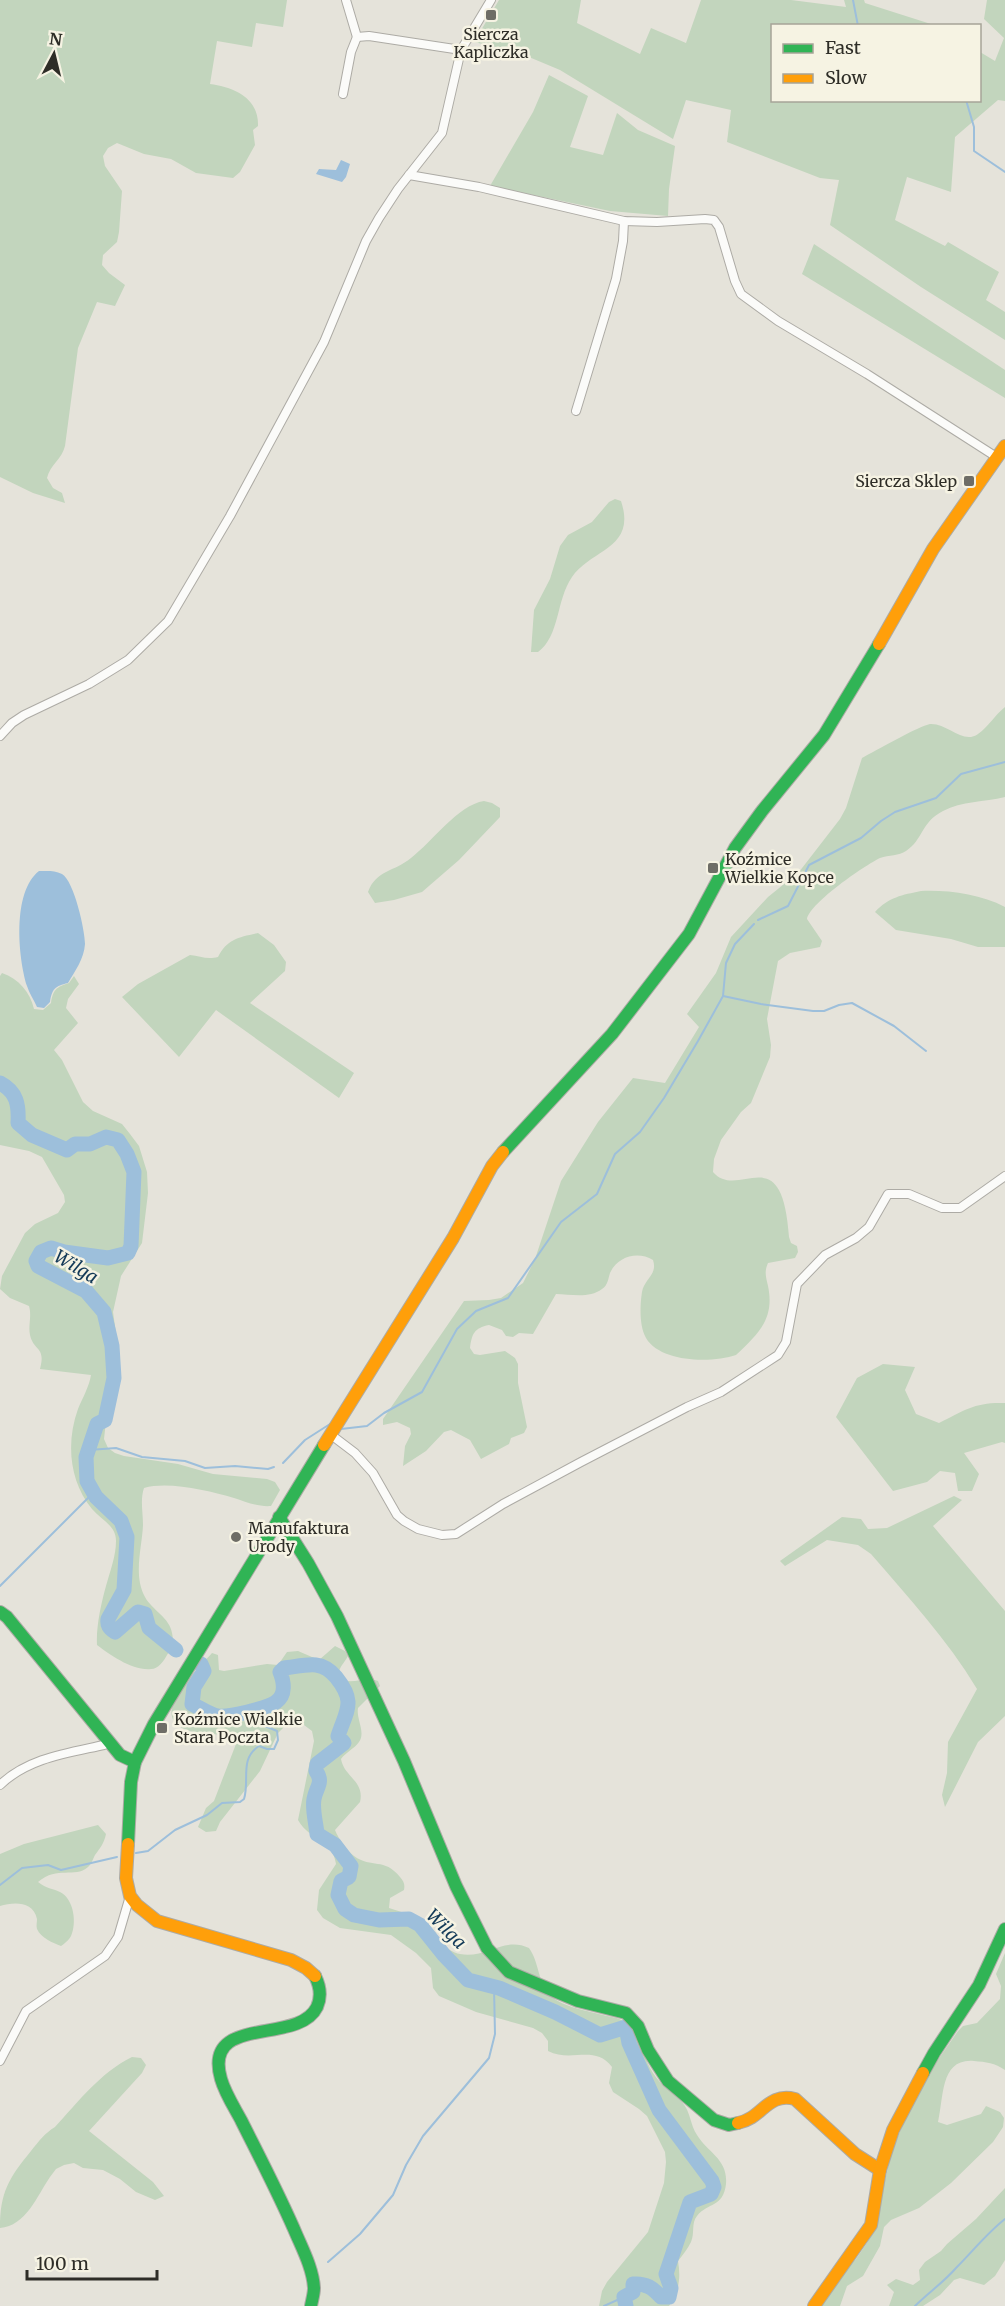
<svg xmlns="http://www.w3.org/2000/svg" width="1005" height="2306" font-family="Merriweather,serif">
<rect width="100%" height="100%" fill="#e5e3da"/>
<!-- green -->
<g fill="#c2d5bd">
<path d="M0,0H287L283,27L256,23L252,47L217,41L210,84C234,87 259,98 258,126L253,130L255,145L240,172L233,178L196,173L171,159L144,154L117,143L108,148L103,156L105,166L122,191L119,232L117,242L103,255L102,265L109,273L125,285L115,306L97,302L78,348L65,446C62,459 50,465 47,478L53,488L62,493L65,503L33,493L0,477Z"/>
<path d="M499,0H581L577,23L640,54L651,28L686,43L701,0H791L846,7L844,0H864L865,3L934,25L772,26V100H980V52L995,61L1004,38L984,19L987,0H1005V101L998,100L955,137L951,192L907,177L895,220L945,246L948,242L999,272L986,300L1005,312V340L921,287L830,225L839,180L820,178L727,142L731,110L686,100L673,139L560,70L517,52L474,42Z"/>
<path d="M549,75L588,96L570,147L603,155L617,113L638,130L675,146L669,189L668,216L610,211L490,186L533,112Z"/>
<path d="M814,244L1005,370V398L802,274Z"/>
<path d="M615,499L621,501C637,549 591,549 572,577C556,600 560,636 538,652H531L534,610L550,579L560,546L568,535L592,522L609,502Z"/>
<path d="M1005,707V797C984,802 962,801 943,811C921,822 923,840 906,851C899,856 889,855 880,858C864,866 811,902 807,919L822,941L820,947L790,953L778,961L767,1019L771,1045L770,1057L751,1103L741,1112L721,1140L714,1159L713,1172C739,1202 782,1135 789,1237L791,1243L797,1246L798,1252L795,1258L768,1263C764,1272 766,1277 768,1286C775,1319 758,1334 736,1355C712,1363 661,1363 646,1338C639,1326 640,1305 642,1292C644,1279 658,1275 653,1260C638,1251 618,1256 610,1273C608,1279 608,1285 602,1289C589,1299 570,1294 556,1294L533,1334L519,1333L513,1337L506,1336L502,1330L489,1325C474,1328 472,1334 470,1348L474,1354L480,1355L505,1351L515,1358L518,1364V1383L527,1427L524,1433L511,1438L509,1444L481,1459L470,1440L451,1430L444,1432L426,1451L403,1466L405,1446L411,1434L410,1428L397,1422L383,1425V1419L464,1301L489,1300L501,1298L523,1283L535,1259L561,1181L598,1122L633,1078L665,1083L699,1027L687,1014L716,973L731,937L768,897L799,872L840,819L846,808L862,758C875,751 919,726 930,724C948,723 963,745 978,734C988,727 995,715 1005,707Z"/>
<path d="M484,801L492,803L500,808V817L459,860L422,892L394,900L375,903L368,892C376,870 394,872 411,858C432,842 458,805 484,801Z"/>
<path d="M921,891C949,890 980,894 1005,907V947H978L951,939L896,930L875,912C889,897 902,895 921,891Z"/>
<path d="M258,933L274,945L286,962L285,971L250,1003L354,1073L339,1098L216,1010L179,1057L122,997L138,984L190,955C200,956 207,960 218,957C227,939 239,937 258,933Z"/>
<path d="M2,973C19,979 30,992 34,1009L43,1010L51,1003C53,990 56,987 69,983L74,976L79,984L68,999L66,1008L78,1023L54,1050L62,1060L83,1102L93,1111L122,1124L130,1134L139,1146L147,1172L148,1193L142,1243L121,1276L113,1312L118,1348V1375L107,1412L104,1439L108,1448L115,1453L124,1456L178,1464L213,1474L267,1479L275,1482L280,1490L271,1506C258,1507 246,1502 234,1498C209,1491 169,1481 144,1488C140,1500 143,1512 143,1525C142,1548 133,1575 145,1597C152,1610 170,1618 172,1633C174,1641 172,1649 167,1655C164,1661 158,1669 151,1669C133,1671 110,1655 97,1645C96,1627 101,1604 106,1586C110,1571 116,1556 116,1541C116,1525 101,1520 92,1509C69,1481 66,1442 78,1409C83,1397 89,1387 91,1375L40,1369C46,1346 34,1352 30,1335C28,1325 32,1316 29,1306L10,1298L0,1289L2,1276L25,1233L35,1224L58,1213L65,1202L64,1195L42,1157L29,1151L0,1145V976Z"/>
<path d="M883,1364L915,1367L905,1390L916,1414L939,1423C965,1410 975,1402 1005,1403V1443L1002,1442L964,1453L979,1474L972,1491H958L955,1473L940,1471L927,1482L893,1491L836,1417L857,1378Z"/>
<path d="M954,1496L962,1500L933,1526L1005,1611V1716L978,1742L945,1807L942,1795L947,1773L948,1742L977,1689C947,1639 908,1597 871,1554L858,1545L827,1540L785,1566L780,1561L842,1517L861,1519L868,1529L887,1528Z"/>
<path d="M335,1646L345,1651L348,1656C344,1664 336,1669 340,1679C353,1685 365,1676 378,1681L380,1686L358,1708C356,1719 366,1732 359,1742C354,1749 346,1752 341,1759C344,1777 365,1781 360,1802L335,1830C338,1838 347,1851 354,1856C372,1869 384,1857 400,1877C404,1882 405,1884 404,1890L390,1898L389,1908L420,1918L436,1933L439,1944C446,1947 453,1953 460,1954C486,1959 504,1936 529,1948C540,1963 537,1984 552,1997C564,2007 588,2011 603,2015C610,2017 618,2017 624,2022C640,2034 643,2058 653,2073C661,2086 672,2092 682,2102C691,2112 690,2125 697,2135C708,2153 728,2159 726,2184C723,2208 708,2202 697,2216C691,2223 695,2233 691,2242C688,2248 683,2255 678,2261C681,2277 679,2293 669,2306H599L602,2291L607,2282L648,2232L664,2183L666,2162L665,2152L647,2116L639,2109L613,2092L609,2083L612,2067C595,2044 571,2063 548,2051V2041L542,2033L533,2028L476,2012L439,1996L433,1988L431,1968L416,1953L391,1935L340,1928L323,1918L317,1910L319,1890L336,1864C333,1840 310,1841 298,1820L314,1741L312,1731L304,1725L285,1726L278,1733L260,1771L220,1822L216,1831L206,1832L198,1827L206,1808L214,1801L236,1744L233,1735C218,1734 195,1735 182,1728C150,1711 200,1667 212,1653L218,1655L219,1670L224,1671L267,1664L278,1665L287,1652L298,1651L319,1660Z"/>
<path d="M98,1825L106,1834C104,1843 101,1847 95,1855C93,1859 91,1865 88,1867C74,1879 58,1865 38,1882C47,1889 52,1888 60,1892C74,1899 77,1923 71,1936C69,1940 64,1944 61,1946C53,1943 41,1938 37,1929C36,1926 37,1922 37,1919C33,1901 14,1902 0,1906V1854L24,1844Z"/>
<path d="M1005,1953V2070C995,2063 986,2062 974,2061C940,2058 944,2097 938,2122L947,2125L981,2114L986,2106L1000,2112L1004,2118L1003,2127L993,2142L951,2183L919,2208L891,2220L884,2227L880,2246L863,2276L847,2286L840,2306H817L835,2279L856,2259L867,2243L874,2226L892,2151L917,2090L958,2031L963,2026L977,2023L1000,1999L1001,1986L996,1974Z"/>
<path d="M132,2057L141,2058L146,2065L142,2073L89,2131L153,2182L164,2196L155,2200L136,2192L120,2179L103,2170L83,2168L74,2163L64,2165L56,2169L50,2177C37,2196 26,2226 0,2228C0,2192 9,2178 31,2151C39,2141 45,2133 55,2127C78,2102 101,2072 132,2057Z"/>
<path d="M1005,2188V2260L995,2276L984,2285L960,2278L954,2280L940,2295L923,2306H889L894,2292L887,2285L896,2279L913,2285L920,2280L919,2270L925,2262L941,2251L947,2244L976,2219Z"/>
</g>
<!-- water -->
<g fill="#9dbfdb">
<path d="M341,160L350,164L346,177L342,182L316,174L319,169L336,170Z"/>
<path d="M39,871C47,871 54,870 62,874C74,881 85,930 85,944C84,959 75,971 68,983C55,986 52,989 50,1002L44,1008L37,1007C34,1000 29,993 27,986C18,957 12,892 39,871Z"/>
</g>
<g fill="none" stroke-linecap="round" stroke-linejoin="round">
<!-- stream -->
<g stroke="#9dbfdb" stroke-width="2">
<path d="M853,0L858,26"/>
<path d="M966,100L974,127V151L1005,172"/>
<path d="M758,920L788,906L809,865L861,838L881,821L895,812L936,798L961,774L1005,762"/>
<path d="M723,996L761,1004L813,1011H824L839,1005L852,1003L894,1026L926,1051"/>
<path d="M341,1429L367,1426L384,1413L422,1392L457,1329L476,1311L508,1298L561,1222L597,1194L615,1154L640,1132L664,1098L698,1041L723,996L726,963L735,944L754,924"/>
<path d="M89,1450L116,1448L142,1457L185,1461L205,1468L235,1466L268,1469L274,1467"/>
<path d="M283,1463L305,1440L330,1424"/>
<path d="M0,1586L93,1493"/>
<path d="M136,1853L148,1851L175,1830L207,1815L222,1803L240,1802L244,1799C250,1780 239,1759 259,1746L267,1749H274L278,1740L277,1731L255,1722L247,1713"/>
<path d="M0,1885L22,1868L48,1865L61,1870L117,1857"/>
<path d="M328,2262L360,2234L393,2195L406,2165L423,2136L489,2058L495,2034L494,1987"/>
<path d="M604,2306L624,2297"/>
<path d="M915,2306C928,2293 944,2282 956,2268C973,2251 987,2233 1005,2219"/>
</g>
<!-- river -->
<g stroke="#9dbfdb" stroke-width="15">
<path d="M0,1083C17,1092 19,1105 18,1123L32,1135L67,1150L75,1144H90L106,1137L118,1140L127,1154L134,1172L131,1246L128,1253L108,1258L64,1252L51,1248L41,1252L36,1261L38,1266L86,1291L104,1312L112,1346L114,1378L105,1420L97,1424L86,1457L87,1481L96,1497L121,1521L127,1537L124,1590L108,1619C107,1625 109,1628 115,1632L138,1612L145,1614L149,1628L176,1650"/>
<path d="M201,1664L204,1671L194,1687L192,1704C200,1708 209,1714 217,1716C228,1718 268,1708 276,1702C286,1695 284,1682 280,1672L284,1668C294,1667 307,1664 316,1665C324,1666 331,1671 336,1677C356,1702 347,1709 338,1736L344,1743L317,1764L316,1771C324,1783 316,1787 314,1799C312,1809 316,1823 317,1834L335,1845L351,1866L349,1877L341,1881L338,1895L345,1909L354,1915L379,1920L409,1919L420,1925L444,1955L468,1980L499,1988L555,2012L600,2035L626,2027L629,2043L659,2110L712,2181L714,2187L711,2194L690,2202L666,2274L671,2288L669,2297H661C653,2288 646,2283 633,2284V2292L624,2297L626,2306"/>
</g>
<!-- street casing -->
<g stroke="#adaba5" stroke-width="10">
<g id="street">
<path d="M346,0L357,37L369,36L461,50"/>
<path d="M343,94L351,52L357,37"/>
<path d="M409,175L479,187L624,221L657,222L705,219L714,220L719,227L735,281L741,294L778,321L867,374L998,458"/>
<path d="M576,411L616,279L623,241L624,221"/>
<path d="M0,736L12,723L24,715L89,684L128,660L168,621L230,516L324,342L366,241L379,218L398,189L442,133L461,50L491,0"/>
<path d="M330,1434L355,1453L373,1473L397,1515L404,1521L418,1529L442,1535L456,1534L503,1504L581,1462L687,1407L721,1392L778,1355L786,1342L797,1284L825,1255L856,1238L869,1227L888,1194H909L942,1208H960L1005,1176"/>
<path d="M0,1785C28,1758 68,1753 104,1745L109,1742"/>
<path d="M0,2061L26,2011L105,1956L118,1937L130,1896"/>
</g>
</g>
<!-- fast casing -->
<g stroke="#adaba5" stroke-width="14">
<g id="fast">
<path d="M503,1152L612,1034L689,934L735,848L762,811L824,735L879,644"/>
<path d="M279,1517L308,1563L337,1616L404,1761L456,1886L487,1948L509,1972L578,2001L626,2013L638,2026L648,2050L668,2081L714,2120L729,2125L738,2123"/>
<path d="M0,1612L7,1617L120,1755L135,1762"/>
<path d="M128,1844L131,1782L135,1762L154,1724L324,1445"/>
<path d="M923,2073L934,2053L979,1985L1005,1929"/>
<path d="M311,2306C312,2300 314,2294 314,2288C313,2270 304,2252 297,2236C280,2196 260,2158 241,2120C234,2107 225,2093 221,2079C202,2013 298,2046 317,2007C322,1996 320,1986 315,1976"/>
</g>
</g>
<!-- slow casing -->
<g stroke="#adaba5" stroke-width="14">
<g id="slow">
<path d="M879,644L933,549L1005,446"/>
<path d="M324,1445L453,1238L492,1166L503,1152"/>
<path d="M128,1844L126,1878L130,1896L137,1905L157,1921L291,1960L306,1968L315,1976"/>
<path d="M738,2123C763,2118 767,2092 795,2099L855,2154L880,2170"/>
<path d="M814,2306L871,2225L880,2170L893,2130L923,2073"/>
</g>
</g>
<!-- street -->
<use href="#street" stroke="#fbfbf9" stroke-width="8"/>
<!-- fast -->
<use href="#fast" stroke="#30b455" stroke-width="12"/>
<!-- slow -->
<use href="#slow" stroke="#ff9f0a" stroke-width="12"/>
</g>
<!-- markers -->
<g fill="#6e6d66" stroke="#f6f3e3" stroke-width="2">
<rect x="485" y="9" width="12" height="12" rx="3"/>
<rect x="963" y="475" width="12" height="12" rx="3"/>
<rect x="707" y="862" width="12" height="12" rx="3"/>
<circle cx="236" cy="1537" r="6"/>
<rect x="156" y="1722" width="12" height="12" rx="3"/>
</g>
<g text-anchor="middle" stroke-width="5" stroke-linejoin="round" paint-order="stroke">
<!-- poi labels -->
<g font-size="16" fill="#2e2d27" stroke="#f6f3e3" text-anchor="start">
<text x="491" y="40" text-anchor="middle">Siercza<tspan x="491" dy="18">Kapliczka</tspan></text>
<text x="957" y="487" text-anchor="end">Siercza Sklep</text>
<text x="725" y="865">Koźmice<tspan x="725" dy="18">Wielkie Kopce</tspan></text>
<text x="248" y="1534">Manufaktura<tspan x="248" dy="18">Urody</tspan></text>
<text x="174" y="1725">Koźmice Wielkie<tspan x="174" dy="18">Stara Poczta</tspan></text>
</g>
<!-- water labels -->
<g font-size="18" font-style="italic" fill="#143a58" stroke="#f6f3e3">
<text transform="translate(76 1267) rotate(31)" y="6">Wilga</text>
<text transform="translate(446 1929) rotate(45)" y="6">Wilga</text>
</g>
</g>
<!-- legend -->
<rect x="771" y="24" width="210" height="78" fill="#f6f3e3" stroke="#a6a498" stroke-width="1.5"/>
<rect x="783" y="44" width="30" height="9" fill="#30b455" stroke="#a6a498" stroke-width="1.5"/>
<text x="825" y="54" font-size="18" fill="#2e2d27">Fast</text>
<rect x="783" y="74" width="30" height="9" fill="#ff9f0a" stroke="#a6a498" stroke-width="1.5"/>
<text x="825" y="84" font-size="18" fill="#2e2d27">Slow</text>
<!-- north arrow -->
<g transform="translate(54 54) rotate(7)" stroke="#f6f3e3" stroke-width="4.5" paint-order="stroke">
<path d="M0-4.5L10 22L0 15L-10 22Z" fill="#2e2d27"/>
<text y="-9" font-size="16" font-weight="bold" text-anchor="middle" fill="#2e2d27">N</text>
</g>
<!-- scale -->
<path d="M27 2270v9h130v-9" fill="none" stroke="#2e2d27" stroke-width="3"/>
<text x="36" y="2270" font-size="18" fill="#2e2d27" stroke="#f6f3e3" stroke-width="4.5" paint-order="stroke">100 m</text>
</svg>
